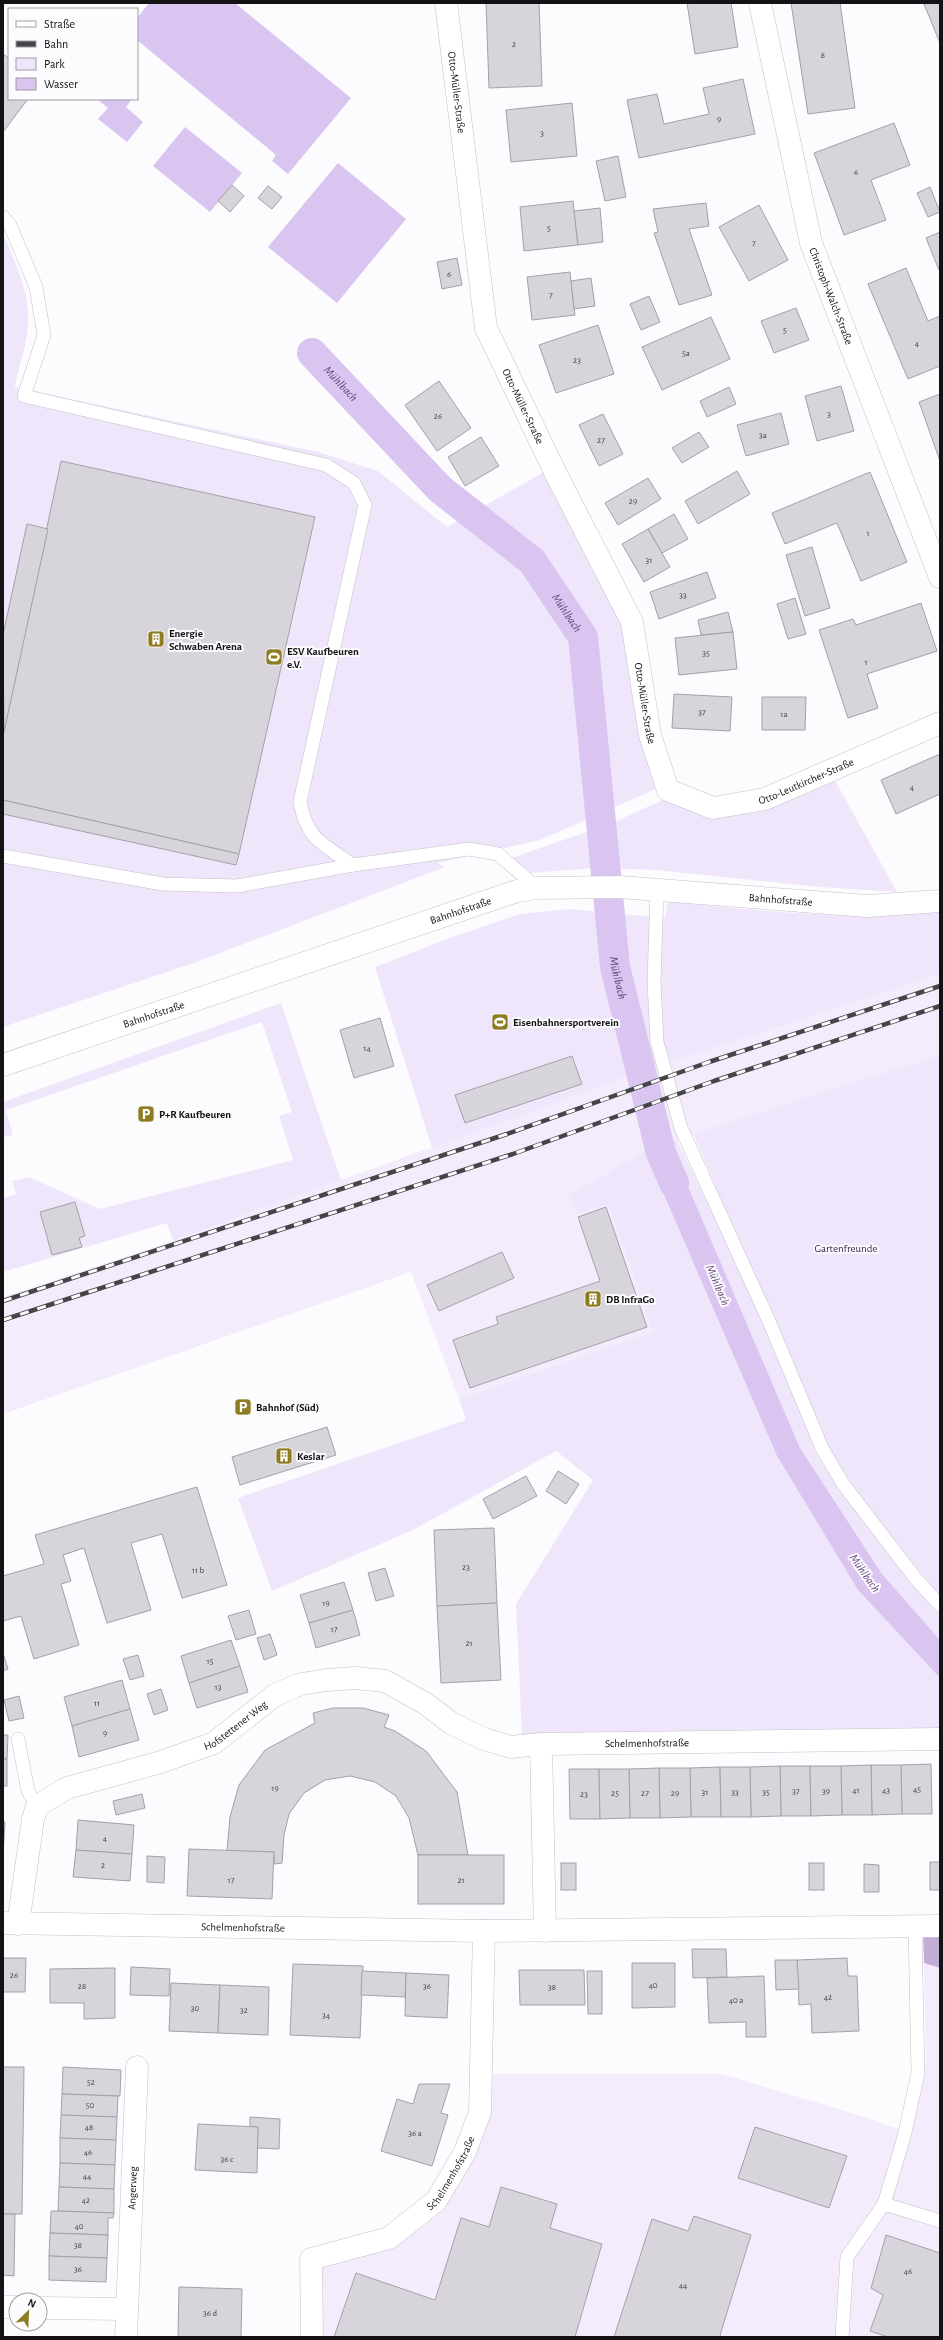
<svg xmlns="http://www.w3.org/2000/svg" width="943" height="2340" font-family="'Alegreya Sans',sans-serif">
<rect width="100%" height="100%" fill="#fcfbfe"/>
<!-- built -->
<g fill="#f4ecfc">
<path d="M940,974V1055L645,1151L569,1195L608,1203L653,1332L459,1399L411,1272L3,1414V1297L173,1241L625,1077Z"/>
<path d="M924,1963L940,1968V2337H318L317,2267L392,2245L487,2116L493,2074H722L868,2118L892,2127L910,2130L926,2065Z"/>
</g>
<!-- green -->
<g fill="#f0e6fc">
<path d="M3,233C15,262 30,292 28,324C27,345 18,367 15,387L318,452L378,471L447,527L546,471L623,625L660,787L540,840L437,863L445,867L191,964L3,1027Z"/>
<path d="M832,775L897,892L820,887L656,870L596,868L529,873L511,858L610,824L669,797L713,814Z"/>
<path d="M668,901C759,911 849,921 940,912V974L625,1077L432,1148L375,967L455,936L520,914L570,909L665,918Z"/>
<path d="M281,1003L341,1180L173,1241L167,1223L3,1272V1198L16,1194L12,1181L29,1177L100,1209L293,1160L279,1116L292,1112L262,1022L6,1110L13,1135L3,1137V1102Z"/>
<path d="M940,1055V1597L850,1485L826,1444L693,1134Z"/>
<path d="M677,1140L765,1322L816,1453L837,1486L912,1583L940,1613V1640L882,1574L800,1448L669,1142Z"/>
<path d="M645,1151L777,1456L858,1590L940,1678V1730L522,1736L516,1604L593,1480L556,1451L413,1530L272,1591L238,1498L466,1420L459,1399L653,1332L608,1204L577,1214L569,1195Z"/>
</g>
<!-- forest -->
<path fill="#c2add7" d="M923,1934H940V1968L924,1963Z"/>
<!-- water -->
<g fill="#dac5f0">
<path d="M149,3H235L351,98L288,174L272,161L276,155L137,40V18Z"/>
<path d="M97,99H132L126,107L143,122L127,142L98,119L108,108Z"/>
<path d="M185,127L242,173L210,212L153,166Z"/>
<path d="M338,163L406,219L337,303L268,247Z"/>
<path d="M669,1142L800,1448L882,1574L940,1640V1678L858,1590L777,1456L645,1151Z"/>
</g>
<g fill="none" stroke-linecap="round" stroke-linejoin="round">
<!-- canal -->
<path stroke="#dac5f0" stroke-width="30" id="s1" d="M312,353L440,489L532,561L583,637L615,967L661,1153L674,1183"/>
</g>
<!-- building -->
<g fill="#d8d4dc" stroke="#a4a0a9">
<path d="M486,3H539L542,86L489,88Z"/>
<path d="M687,3H731L738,47L695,54Z"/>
<path d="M791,3H840L855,108L808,114Z"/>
<path d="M940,3V43L924,4Z"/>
<path d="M3,54L9,58V99H28L3,132Z"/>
<path d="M743,79L755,134L639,158L627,100L657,94L664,124L709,114L703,88Z"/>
<path d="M572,103L577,156L511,162L506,110Z"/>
<path d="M894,123L910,165L871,180L886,220L844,235L814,153Z"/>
<path d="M618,156L626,197L605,201L596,161Z"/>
<path d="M232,185L244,196L230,212L218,201Z"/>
<path d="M268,186L282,197L272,209L258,198Z"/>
<path d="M930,187L940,212L928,217L917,193Z"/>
<path d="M573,201L578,245L524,251L520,207Z"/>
<path d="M706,203L709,226L689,229L712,295L679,305L654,233L658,232L653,209Z"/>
<path d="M759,205L788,260L749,281L719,227Z"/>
<path d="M600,208L603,242L578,245L574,211Z"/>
<path d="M940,232V270H939L926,238Z"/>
<path d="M457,258L462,285L442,289L437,262Z"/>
<path d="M906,268L928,321L940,316V366L908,379L868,284Z"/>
<path d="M570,272L575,315L532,320L527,277Z"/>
<path d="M591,278L595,306L574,309L571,281Z"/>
<path d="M649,296L660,322L641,330L630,304Z"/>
<path d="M796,308L809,340L774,353L761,321Z"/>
<path d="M711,317L730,359L662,390L642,347Z"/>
<path d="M598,325L614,374L556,393L539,345Z"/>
<path d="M439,381L471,428L437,451L405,405Z"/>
<path d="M841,386L854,431L817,441L805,396Z"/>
<path d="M729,387L736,404L707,417L700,401Z"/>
<path d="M940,394V461L919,402Z"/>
<path d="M781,413L789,444L746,456L737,425Z"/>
<path d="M603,414L623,454L599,466L579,425Z"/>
<path d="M699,432L709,447L682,463L672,448Z"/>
<path d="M481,437L499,466L465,486L448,457Z"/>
<path d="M61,461L315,517L239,854L3,800V735Z"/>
<path d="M737,471L750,494L698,524L685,501Z"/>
<path d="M870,472L907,562L861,581L837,523L785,544L772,513Z"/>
<path d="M648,478L661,499L618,525L605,503Z"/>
<path d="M674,514L688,539L662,553L648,529Z"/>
<path d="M27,524L48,529L4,732L3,635Z"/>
<path d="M648,529L670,567L644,582L622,544Z"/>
<path d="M812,547L830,608L805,616L786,555Z"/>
<path d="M707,572L716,598L659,619L650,592Z"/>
<path d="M795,598L806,634L788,639L777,604Z"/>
<path d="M921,603L937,651L867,674L878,708L848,718L819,630L853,619L856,625Z"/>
<path d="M728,612L733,632L701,635L698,620Z"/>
<path d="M733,632L737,669L679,675L675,638Z"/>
<path d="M674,694L732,697L730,731L672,728Z"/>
<path d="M762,697H806L805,730H762Z"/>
<path d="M940,754V794L896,814L881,780Z"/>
<path d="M3,800L239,854L236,865L3,814Z"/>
<path d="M380,1018L394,1066L354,1078L340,1030Z"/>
<path d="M572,1056L582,1084L465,1123L455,1095Z"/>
<path d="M75,1202L85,1236L79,1238L82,1247L52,1255L40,1212Z"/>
<path d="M606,1207L647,1327L470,1388L453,1340L498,1324L496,1317L600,1281L578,1217Z"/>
<path d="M502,1252L514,1278L439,1311L427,1285Z"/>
<path d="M327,1427L336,1455L240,1485L232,1457Z"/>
<path d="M558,1471L579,1484L566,1504L546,1491Z"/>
<path d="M526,1476L537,1496L493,1519L483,1499Z"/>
<path d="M197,1487L227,1585L182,1598L162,1534L131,1543L151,1610L107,1623L84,1548L63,1555L71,1581L61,1584L79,1645L34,1659L21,1616L3,1621V1576L44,1564L35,1535Z"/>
<path d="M494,1528L497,1603L437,1606L434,1530Z"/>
<path d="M385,1568L394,1596L376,1601L368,1573Z"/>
<path d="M344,1582L353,1610L309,1623L300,1595Z"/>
<path d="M497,1603L501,1680L441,1683L437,1606Z"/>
<path d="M249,1610L256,1634L236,1640L228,1616Z"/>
<path d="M353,1610L360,1635L316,1648L309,1623Z"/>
<path d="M270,1634L277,1655L264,1660L257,1638Z"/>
<path d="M231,1640L240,1666L189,1683L181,1656Z"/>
<path d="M3,1653L8,1669L3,1671Z"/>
<path d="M138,1655L144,1676L130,1680L123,1659Z"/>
<path d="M240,1666L248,1692L197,1708L189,1683Z"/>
<path d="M122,1680L130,1709L72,1726L64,1697Z"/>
<path d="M161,1689L168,1710L154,1715L147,1694Z"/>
<path d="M19,1696L24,1718L9,1721L4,1700Z"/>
<path d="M333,1708H363L389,1715L384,1727L395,1731L426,1751L457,1792L468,1855H418L409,1818L396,1796L375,1782L350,1776L325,1780L304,1793L289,1814L284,1835L282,1863L274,1864V1852L227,1851L230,1817L239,1785L265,1750L315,1723L313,1713Z"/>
<path d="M130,1709L139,1740L79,1757L72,1726Z"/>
<path d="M3,1735H8L7,1759H3Z"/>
<rect x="3" y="1759" width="4" height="27"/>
<path d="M931,1764L932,1814H902L901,1765Z"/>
<path d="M871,1765H901L902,1814L872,1815Z"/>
<path d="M871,1765L872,1815H842L841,1766Z"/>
<path d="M780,1766H810L811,1816H781Z"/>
<path d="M780,1766L781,1816L751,1817L750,1767Z"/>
<path d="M810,1766H841L842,1815L811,1816Z"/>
<path d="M720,1767L721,1817H691L690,1768Z"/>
<path d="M720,1767H750L751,1817H721Z"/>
<path d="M659,1768H690L691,1817L660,1818Z"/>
<path d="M659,1768L660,1818H630L629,1769Z"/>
<path d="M569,1769H599L600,1819H570Z"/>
<path d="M599,1769H629L630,1818L600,1819Z"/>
<path d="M142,1794L145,1808L116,1815L113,1801Z"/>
<path d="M78,1820L134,1825L132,1854L76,1850Z"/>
<path d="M3,1822H5L3,1855Z"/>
<path d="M189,1849L274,1852L272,1899L187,1896Z"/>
<path d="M76,1850L132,1854L130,1881L73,1877Z"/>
<rect x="418" y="1855" width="86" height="49"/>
<path d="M147,1856L165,1857L164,1883L147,1882Z"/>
<rect x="930" y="1862" width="10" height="28"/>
<rect x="561" y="1863" width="15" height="27"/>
<rect x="809" y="1863" width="15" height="27"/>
<path d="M864,1864L879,1865V1892H864Z"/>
<path d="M692,1949H726L727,1977L693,1978Z"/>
<path d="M3,1958H26L25,1992H3Z"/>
<path d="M847,1958L848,1976H857L859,2031L812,2033L811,2004L799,2005L797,1960Z"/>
<path d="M775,1960H797L799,1989L776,1990Z"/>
<path d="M632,1963H675V2007L632,2008Z"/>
<path d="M293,1964L363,1966L360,2038L290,2035Z"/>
<path d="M131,1967L170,1969L169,1996L130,1995Z"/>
<path d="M115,1968V2018L84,2019V2003H50V1969Z"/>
<path d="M519,1970H584L585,2005H520Z"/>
<path d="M362,1971L406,1973L405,1997L361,1995Z"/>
<path d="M587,1971H602V2014H588Z"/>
<path d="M406,1973L449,1975L447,2018L405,2016Z"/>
<path d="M764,1976L766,2037H746V2022L709,2023L707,1978Z"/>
<path d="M171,1983L220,1985L218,2033L169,2031Z"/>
<path d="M220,1985L269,1987L268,2035L218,2033Z"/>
<path d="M3,2067H24L22,2214H3Z"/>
<path d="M63,2067L121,2070L120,2096L62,2094Z"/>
<path d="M419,2084H450L441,2113L448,2115L432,2166L381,2151L397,2099L413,2104Z"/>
<path d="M62,2094L118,2096L117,2117L61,2115Z"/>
<path d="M61,2115L117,2117L116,2140L60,2138Z"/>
<path d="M250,2117L280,2119L279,2149L257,2148L258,2127H250Z"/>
<path d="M198,2124L258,2127L257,2173L195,2170Z"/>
<path d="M755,2127L847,2156L829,2208L738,2178Z"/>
<path d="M60,2138L116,2140L115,2165L60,2163Z"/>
<path d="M60,2163L115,2165L114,2189L59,2187Z"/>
<path d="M59,2187L114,2189V2213L58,2211Z"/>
<path d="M501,2187L557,2204L550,2228L602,2244L575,2337H334L356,2273L435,2300L461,2218L489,2227Z"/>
<path d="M51,2211H58L114,2213L113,2218H108V2235L50,2233Z"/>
<path d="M3,2214H15L14,2276L3,2275Z"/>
<path d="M694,2216L751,2235L720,2335L722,2337H614L652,2219L688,2231Z"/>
<path d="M50,2233L108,2235L107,2258L49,2256Z"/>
<path d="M886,2235L940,2253V2337H888L870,2331L883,2295L871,2288Z"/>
<path d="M49,2256L107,2258L106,2282L49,2280Z"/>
<path d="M179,2287L242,2289L241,2337H178Z"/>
</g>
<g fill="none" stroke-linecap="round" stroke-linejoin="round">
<!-- lane casing -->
<g stroke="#c4c0c9" stroke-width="14">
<g id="lane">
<path d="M3,217L10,225L36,287L44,335L24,396L326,465L354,483L365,505L300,802C307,840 323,844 353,865"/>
<path d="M3,856L163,884L237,886L353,865L469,849L498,854L537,888"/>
<path d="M657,889L654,982L657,1042L681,1128L768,1319L822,1448L843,1484L916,1579L940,1605"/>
<path d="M18,1739L28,1791L37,1806"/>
<path d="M884,2204L940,2221"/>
<path d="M842,2337L847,2257L884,2204L904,2137L918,2073L915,1927"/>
</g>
</g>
<!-- street casing -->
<g stroke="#c4c0c9" stroke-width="23">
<g id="street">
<path id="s2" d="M446,3L486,328L555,472L632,622L650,735L668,790L713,808L765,799L940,723"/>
<path id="s3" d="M760,3L811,243L940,577"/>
<path id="s4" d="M3,1065L517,891L537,888L620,887L867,906L940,901"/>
<path id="s5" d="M3,1923L484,1931L940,1926"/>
<path id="s6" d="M18,1924L33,1819L37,1806L67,1788L161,1762L214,1743L275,1695L301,1684L327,1680L355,1678L385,1681L426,1704L451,1723L484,1739L511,1747L541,1744"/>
<path id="s7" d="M545,1931L541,1744L940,1739"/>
<path d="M3,2307H16"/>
<path d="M40,2308L127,2309"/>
<path id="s8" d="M126,2337L137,2067"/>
<path id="s9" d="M312,2337L311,2259L389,2238L436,2201L465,2152L480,2112L484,1931"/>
</g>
</g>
<!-- lane -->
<use href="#lane" stroke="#fff" stroke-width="13"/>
<!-- street -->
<use href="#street" stroke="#fff" stroke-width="22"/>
<!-- rail casing -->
<g stroke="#464447" stroke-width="4.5">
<g id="rail">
<path d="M3,1301L507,1134L709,1062L940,986"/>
<path d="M3,1320L513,1154L714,1081L940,1006"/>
</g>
</g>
<!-- rail -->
<use href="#rail" stroke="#fcfbfe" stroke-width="3" stroke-dasharray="9" stroke-linecap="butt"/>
</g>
<!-- icons -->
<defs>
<g id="building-square" transform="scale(0.9)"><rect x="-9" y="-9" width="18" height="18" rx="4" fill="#8e7c22" stroke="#fcfbfe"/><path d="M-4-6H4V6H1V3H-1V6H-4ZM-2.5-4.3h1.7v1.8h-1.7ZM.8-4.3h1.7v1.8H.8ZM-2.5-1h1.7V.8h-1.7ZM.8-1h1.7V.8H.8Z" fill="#fff"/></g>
<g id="stadium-square" transform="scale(0.9)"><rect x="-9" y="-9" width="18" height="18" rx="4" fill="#8e7c22" stroke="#fcfbfe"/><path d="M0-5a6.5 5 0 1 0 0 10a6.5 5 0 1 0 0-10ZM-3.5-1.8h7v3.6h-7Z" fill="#fff"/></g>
<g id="parking-square" transform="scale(0.9)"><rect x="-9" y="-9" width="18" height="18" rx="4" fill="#8e7c22" stroke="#fcfbfe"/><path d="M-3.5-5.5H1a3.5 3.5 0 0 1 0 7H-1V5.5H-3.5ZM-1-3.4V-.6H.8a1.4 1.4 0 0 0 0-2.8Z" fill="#fff"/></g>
</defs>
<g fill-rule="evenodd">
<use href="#building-square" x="156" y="639"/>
<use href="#stadium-square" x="274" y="657"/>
<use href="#stadium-square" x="500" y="1022"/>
<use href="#parking-square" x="146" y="1114"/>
<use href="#building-square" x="593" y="1299"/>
<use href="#parking-square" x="243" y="1407"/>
<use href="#building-square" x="284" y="1456"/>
</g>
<g text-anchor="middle" stroke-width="4" stroke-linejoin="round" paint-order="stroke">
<!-- number labels -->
<g font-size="9" fill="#454247">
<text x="514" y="47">2</text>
<text x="823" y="58">8</text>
<text x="719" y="122">9</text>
<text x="542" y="136">3</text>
<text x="856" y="175">6</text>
<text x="549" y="231">5</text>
<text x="754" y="246">7</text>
<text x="449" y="277">6</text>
<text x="551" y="298">7</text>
<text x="785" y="333">5</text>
<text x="917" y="346">4</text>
<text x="686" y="356">5a</text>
<text x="577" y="363">23</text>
<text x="829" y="417">3</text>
<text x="438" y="419">26</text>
<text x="763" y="438">3a</text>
<text x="601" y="443">27</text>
<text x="633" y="504">29</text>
<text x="868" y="536">1</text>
<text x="649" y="563">31</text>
<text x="683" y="598">33</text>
<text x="706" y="656">35</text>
<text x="866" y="665">1</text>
<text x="702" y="715">37</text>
<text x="784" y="717">1a</text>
<text x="912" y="790">4</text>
<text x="367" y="1051">14</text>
<text x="466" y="1570">23</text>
<text x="198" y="1573">11 b</text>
<text x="326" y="1606">19</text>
<text x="334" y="1632">17</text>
<text x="469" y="1646">21</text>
<text x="210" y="1664">15</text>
<text x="218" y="1690">13</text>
<text x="97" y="1706">11</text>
<text x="105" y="1736">9</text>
<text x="275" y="1791">19</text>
<text x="917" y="1792">45</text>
<text x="856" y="1793">41</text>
<text x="886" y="1793">43</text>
<text x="796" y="1794">37</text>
<text x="826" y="1794">39</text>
<text x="705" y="1795">31</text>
<text x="735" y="1795">33</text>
<text x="766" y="1795">35</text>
<text x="615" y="1796">25</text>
<text x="645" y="1796">27</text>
<text x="675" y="1796">29</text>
<text x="584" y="1797">23</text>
<text x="105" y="1841">4</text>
<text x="103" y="1868">2</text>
<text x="231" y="1883">17</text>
<text x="461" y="1883">21</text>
<text x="14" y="1978">26</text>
<text x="653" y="1988">40</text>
<text x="82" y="1989">28</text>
<text x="427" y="1989">36</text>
<text x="552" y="1990">38</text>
<text x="828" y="2000">42</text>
<text x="736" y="2003">40 a</text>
<text x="195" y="2011">30</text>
<text x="244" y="2013">32</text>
<text x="326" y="2018">34</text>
<text x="91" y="2085">52</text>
<text x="90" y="2108">50</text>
<text x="89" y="2130">48</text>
<text x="415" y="2136">36 a</text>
<text x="88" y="2155">46</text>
<text x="227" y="2162">36 c</text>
<text x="87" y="2179">44</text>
<text x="86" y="2203">42</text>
<text x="79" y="2229">40</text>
<text x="78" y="2248">38</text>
<text x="78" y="2272">36</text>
<text x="908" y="2274">46</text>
<text x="683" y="2288">44</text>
<text x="210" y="2316">36 d</text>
</g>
<!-- street labels -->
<g font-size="11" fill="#141215" stroke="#fcfbfe">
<text dy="4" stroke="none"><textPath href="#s2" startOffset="90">Otto-Müller-Straße</textPath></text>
<text dy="4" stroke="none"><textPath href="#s3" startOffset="302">Christoph-Walch-Straße</textPath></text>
<text dy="4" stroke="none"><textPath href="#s2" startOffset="414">Otto-Müller-Straße</textPath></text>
<text dy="4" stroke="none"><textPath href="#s2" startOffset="738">Otto-Müller-Straße</textPath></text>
<text dy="4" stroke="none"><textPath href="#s2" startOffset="974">Otto-Leutkircher-Straße</textPath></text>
<text dy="4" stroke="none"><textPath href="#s4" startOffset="807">Bahnhofstraße</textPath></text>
<text dy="4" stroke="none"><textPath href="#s4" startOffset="483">Bahnhofstraße</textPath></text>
<text dy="4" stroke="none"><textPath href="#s4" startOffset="159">Bahnhofstraße</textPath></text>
<text dy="4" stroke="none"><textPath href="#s6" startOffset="336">Hofstettener Weg</textPath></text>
<text dy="4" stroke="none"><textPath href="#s7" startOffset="293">Schelmenhofstraße</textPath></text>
<text dy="4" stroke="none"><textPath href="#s5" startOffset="240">Schelmenhofstraße</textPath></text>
<text dy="4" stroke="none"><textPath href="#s9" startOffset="250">Schelmenhofstraße</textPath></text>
<text dy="4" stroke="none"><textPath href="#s8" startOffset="149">Angerweg</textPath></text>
</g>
<!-- poi labels -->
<g font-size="11" font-weight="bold" fill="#141215" stroke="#fcfbfe" text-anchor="start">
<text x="169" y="637">Energie<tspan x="169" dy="13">Schwaben Arena</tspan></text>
<text x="287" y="655">ESV Kaufbeuren<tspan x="287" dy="13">e.V.</tspan></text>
<text x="513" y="1026">Eisenbahnersportverein</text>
<text x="159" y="1118">P+R Kaufbeuren</text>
<text x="606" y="1303">DB InfraGo</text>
<text x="256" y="1411">Bahnhof (Süd)</text>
<text x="297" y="1460">Keslar</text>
</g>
<!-- park labels -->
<g font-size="11" fill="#3a1d51" stroke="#fcfbfe">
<text x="846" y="1252">Gartenfreunde</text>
</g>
<!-- water labels -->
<g font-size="12" font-style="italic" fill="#61447b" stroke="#fcfbfe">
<text dy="4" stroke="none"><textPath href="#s1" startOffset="42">Mühlbach</textPath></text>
<text dy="4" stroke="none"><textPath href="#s1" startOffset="366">Mühlbach</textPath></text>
<text dy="4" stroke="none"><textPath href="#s1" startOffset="738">Mühlbach</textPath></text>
<text transform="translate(718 1285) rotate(67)" y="4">Mühlbach</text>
<text transform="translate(865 1573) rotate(55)" y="4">Mühlbach</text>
</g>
</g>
<!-- border -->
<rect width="943" height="2340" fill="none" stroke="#141215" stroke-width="8"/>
<!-- legend -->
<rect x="8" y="8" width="130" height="92" fill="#fcfbfe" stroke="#9f9ea1"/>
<rect x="16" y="21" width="20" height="6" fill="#ffffff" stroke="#9f9ea1"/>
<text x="44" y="28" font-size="12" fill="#141215">Straße</text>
<rect x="16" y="41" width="20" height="6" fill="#464447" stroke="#9f9ea1"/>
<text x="44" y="48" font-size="12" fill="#141215">Bahn</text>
<rect x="16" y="58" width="20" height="12" fill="#f0e6fc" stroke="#9f9ea1"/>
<text x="44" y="68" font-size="12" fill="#141215">Park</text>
<rect x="16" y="78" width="20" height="12" fill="#dac5f0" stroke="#9f9ea1"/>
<text x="44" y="88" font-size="12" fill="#141215">Wasser</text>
<!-- north arrow -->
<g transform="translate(28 2312) rotate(24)"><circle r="19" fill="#fcfbfe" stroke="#9f9ea1"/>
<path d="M0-3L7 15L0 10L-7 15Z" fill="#8e7c22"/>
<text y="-6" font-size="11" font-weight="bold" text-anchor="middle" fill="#141215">N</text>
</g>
</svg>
